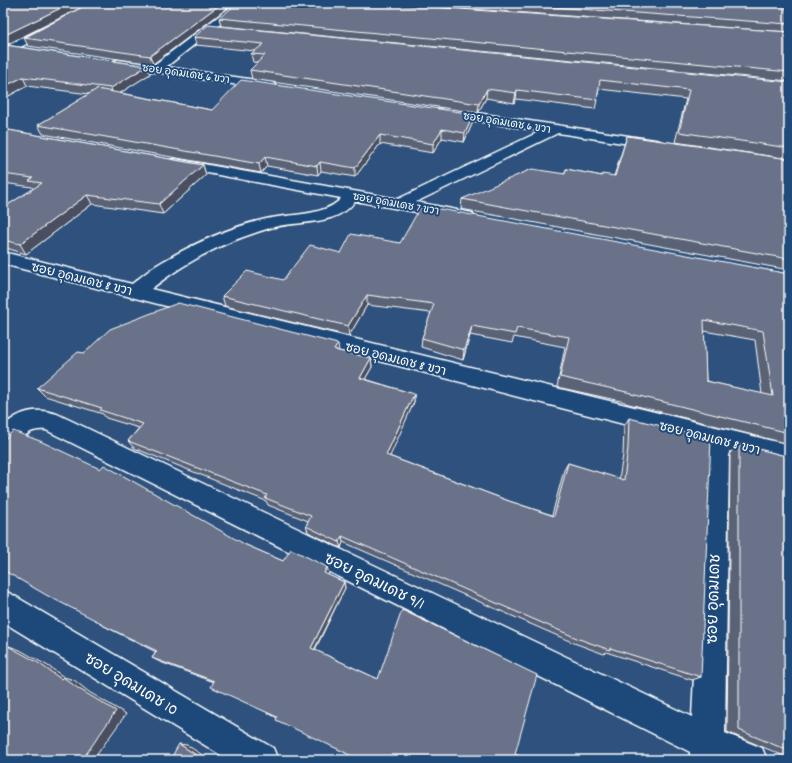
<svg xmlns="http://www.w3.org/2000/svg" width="792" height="763" font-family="Dekko,'Playpen Sans Thai',sans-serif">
<rect width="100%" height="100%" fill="#2e527d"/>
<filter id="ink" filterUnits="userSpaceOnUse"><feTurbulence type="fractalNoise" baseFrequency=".025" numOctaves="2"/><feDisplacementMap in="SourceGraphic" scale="8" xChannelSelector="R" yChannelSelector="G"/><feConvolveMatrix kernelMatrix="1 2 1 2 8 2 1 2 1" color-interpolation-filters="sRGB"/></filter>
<g filter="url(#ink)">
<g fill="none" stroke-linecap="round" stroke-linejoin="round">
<!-- minor casing -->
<g stroke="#fff" stroke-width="3">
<g id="minor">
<path d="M93,3H105L63,27L3,55V48Z"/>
<path d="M236,3H247L166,67L270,82L274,83L276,86L274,89L270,90L118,66L114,65L112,63L114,61L118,60L154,65Z"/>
<path d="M444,108L655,140L660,141L662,144L660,147L655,148L558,133L416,202L472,213L474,216L472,219L466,221L355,201C337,227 298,220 270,228C257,232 243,237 230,242C202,254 175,270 151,289L789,445V467L729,451L725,733L762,748L767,760H690V752L46,430C24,427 21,445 3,451V426C20,411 35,407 57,414L692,717L705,445L3,264V252L132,284C141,277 151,268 162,262C193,244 230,227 266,219C287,214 328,216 341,198L170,166L168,163L170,160L175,159L398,199L541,131L439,115L438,112L439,109Z"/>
<path d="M3,590L13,595L273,748L278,760H229L3,622Z"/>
</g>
</g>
<!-- minor -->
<use href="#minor" fill="#1f4a7a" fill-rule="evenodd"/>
</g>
<!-- wall -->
<g fill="#5a6276" stroke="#fff" fill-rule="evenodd">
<path d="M3,3H234L153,64L28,46L24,38L85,5L6,45L147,66L150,74L120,93L212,110L474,114L473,122L464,142L442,138L433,153L380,144L355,177L321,171L318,175L267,166L261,173L43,134L38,125L89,94L27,86L3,99Z"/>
<path d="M389,3H783L787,11L789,12V32Z"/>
<path d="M219,18L789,32V81L221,26Z"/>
<path d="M194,37L789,82V159L675,142L686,99L599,89L597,100L595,109L516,99L514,103L486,98L478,113L252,79L250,70L258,63L253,62L251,54L255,51L196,45Z"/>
<path d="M3,129L203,165L206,175L163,214L92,204L26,254L3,247V208L33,189L32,187L3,183Z"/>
<path d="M627,136L789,159V270L461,209L462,199L564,174L566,169L602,176H614Z"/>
<path d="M435,211L789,274V444L625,403V402L557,387L565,347L514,337L512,343L470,335L463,360L421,347L422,338L431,313L367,305L349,336L225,306L222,296L283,280L341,253L400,243ZM704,331L755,340L762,394L706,381Z"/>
<path d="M339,351L371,358L372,367L365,379L414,394V402L389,456L509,501L552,515L564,470L568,463L619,479L623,455L624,426L629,418L701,677L692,680L606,652L604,654L574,643L343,542L341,548L308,532L306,526L308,521L268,505L266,501L134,448L128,441L139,428L106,418L103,414L45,396L37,388L84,353Z"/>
<path d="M739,444L789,457V758L727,732L730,453Z"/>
<path d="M246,545L283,561L329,573L328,575L344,582L345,588L315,650L378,679L537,675L346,753L277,718L214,682L160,662L152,658L156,652L100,624L101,623L5,567Z"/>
</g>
<!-- shaded-wall -->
<g fill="#4a5060" stroke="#fff">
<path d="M71,3H90L6,45L4,49L3,36Z"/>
<path d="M222,3H234L153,64L150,56Z"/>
<path d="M147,66L150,74L114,97L111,88Z"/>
<path d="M23,77L27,86L3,99V87Z"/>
<path d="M487,89L486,98L478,113L479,104Z"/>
<path d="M517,90L516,99L514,103L516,93Z"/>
<path d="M474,114L473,122L464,142L465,133Z"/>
<path d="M442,129V138L433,153V144Z"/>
<path d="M380,135V144L355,177V168Z"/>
<path d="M265,157L267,166L261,173L259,164Z"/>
<path d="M320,162L321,171L318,175L317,166Z"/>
<path d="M203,165L206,175L163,214L159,204Z"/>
<path d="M87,195L92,204L26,254L20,244Z"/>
<path d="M367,295V305L349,336L348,326Z"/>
<path d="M472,326L470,335L463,360L464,350Z"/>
<path d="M338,344L339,352L334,350Z"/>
<path d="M371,358L372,367L361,386L360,378Z"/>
<path d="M414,394V402L387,463L386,455Z"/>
<path d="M342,536L343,542L341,548L339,542Z"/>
<path d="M327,567L329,573L326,579L324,573Z"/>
<path d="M344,582L345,588L313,652L311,648Z"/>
<path d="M3,643L9,646L20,650L48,666L64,677L74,680L89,692L126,714L93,760H82L61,679L3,645Z"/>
<path d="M179,744L187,745L210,760H204Z"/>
</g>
<!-- building -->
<g fill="#697289" stroke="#fff" fill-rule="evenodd">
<path d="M6,3H71L3,36V4Z"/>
<path d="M90,3H222L150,56L24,38Z"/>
<path d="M238,3H374L789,32V72L219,18Z"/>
<path d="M497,3H783L787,11L789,12V24Z"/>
<path d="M208,25L789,82V148L679,132L689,90L600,80L597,100L517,90L516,93L487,89L479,104L250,70L265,55L251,54L264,44L194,37Z"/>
<path d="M3,44L5,45L147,66L111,88L23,77L3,87Z"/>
<path d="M241,80L474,114L465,133L442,129L433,144L380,135L355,168L320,162L317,166L265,157L259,164L38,125L97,89L212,110Z"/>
<path d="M3,129L203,165L159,204L87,195L20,244L3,240V208L42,183L29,181L33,178L3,174Z"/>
<path d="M627,136L789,159V259L462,199L532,169L565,174L566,169L602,176V174L615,176Z"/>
<path d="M420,208L435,211L440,209L789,274V433L631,394V393L560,377L569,337L517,328L515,334L472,326L464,350L422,338L434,304L367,295L348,326L222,296L247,271L283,280L310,245L341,253L351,234L400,243ZM704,320L763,331L773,396L706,381Z"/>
<path d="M178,303L338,344L334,350L371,358L360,378L414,394L386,455L509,501L554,516L568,463L624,480L628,448L629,418L711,438L701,677L610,648V650L579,639L342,536L339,542L306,526L311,516L265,498L267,495L128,441L143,424L100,410L102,408L37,388L78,352L84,353L110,329Z"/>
<path d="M13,431L40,441L100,469L104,465L246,545L283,561L291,549L327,567L324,573L344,582L311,648L378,679L402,610L537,675L515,754L527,760H358L344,752L276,720L277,717L211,687L214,681L152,658L157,651L100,624L101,623L48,596L3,570L5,567L3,566V441Z"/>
<path d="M739,444L789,457V751L739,730Z"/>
<path d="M3,645L7,647L8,646L37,662L61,679L63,677L79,689L116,711L82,760H3Z"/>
<path d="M179,744L204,760H170Z"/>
</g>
</g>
<g text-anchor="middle" stroke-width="4" stroke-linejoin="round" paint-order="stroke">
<!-- far-street labels -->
<g font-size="11" fill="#fff" stroke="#1f4a7a">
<text transform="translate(186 73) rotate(8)" y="4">ซอย อุดมเดช 6 ขวา</text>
<text transform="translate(507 122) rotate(9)" y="4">ซอย อุดมเดช 6 ขวา</text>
<text transform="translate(396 203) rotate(10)" y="4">ซอย อุดมเดช 7 ขวา</text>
</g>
<!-- street labels -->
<g font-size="13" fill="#fff" stroke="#1f4a7a">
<text transform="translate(82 278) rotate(14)" y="5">ซอย อุดมเดช 8 ขวา</text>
<text transform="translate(396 358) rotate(14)" y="5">ซอย อุดมเดช 8 ขวา</text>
<text transform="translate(710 437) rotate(14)" y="5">ซอย อุดมเดช 8 ขวา</text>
</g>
<!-- near-street labels -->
<g font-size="16" fill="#fff" stroke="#1f4a7a">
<text transform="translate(375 580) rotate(26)" y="6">ซอย อุดมเดช 9/1</text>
<text transform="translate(712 599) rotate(-88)" y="6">ซอย อุดมเดช</text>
<text transform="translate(132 683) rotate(31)" y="6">ซอย อุดมเดช 10</text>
</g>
</g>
<!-- margin -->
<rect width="792" height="763" fill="none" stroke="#1f4a7a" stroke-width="16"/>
<rect x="8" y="8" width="776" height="747" fill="none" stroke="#fff" stroke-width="1.5" filter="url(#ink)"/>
</svg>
